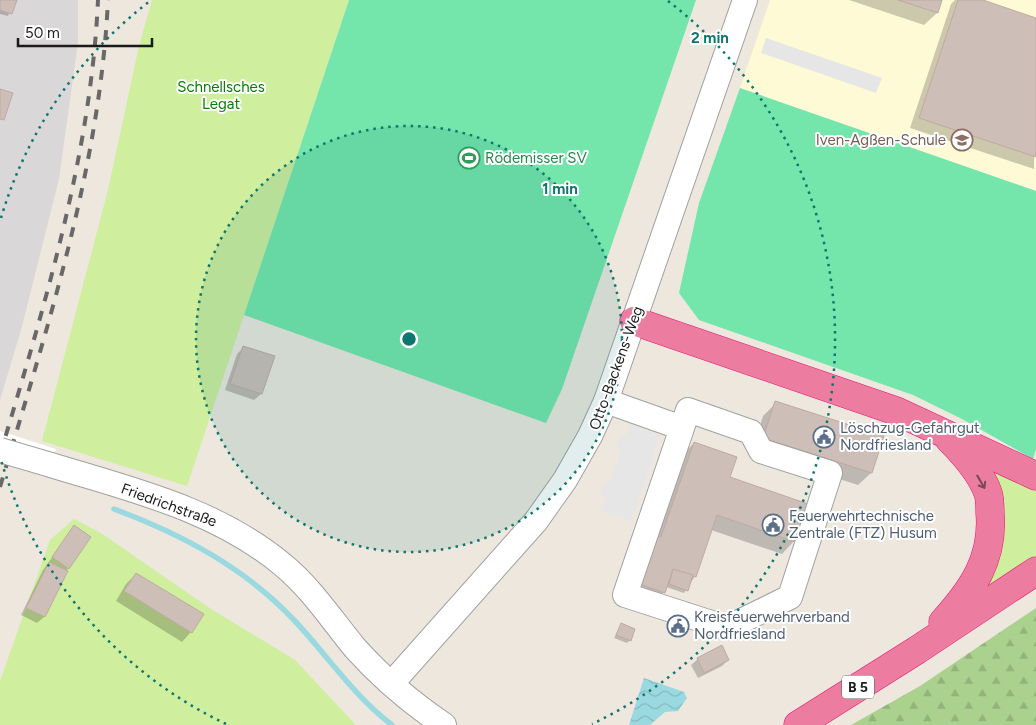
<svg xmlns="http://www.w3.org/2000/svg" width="1036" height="725" font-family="Figtree,sans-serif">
<defs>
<pattern id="forest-firs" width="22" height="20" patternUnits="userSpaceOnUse" patternTransform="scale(1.25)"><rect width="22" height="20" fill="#abd18f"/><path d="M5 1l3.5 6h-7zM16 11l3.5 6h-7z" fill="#93b37b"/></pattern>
<pattern id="water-waves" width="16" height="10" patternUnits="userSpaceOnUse" patternTransform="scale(1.25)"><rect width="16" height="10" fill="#9ad9e0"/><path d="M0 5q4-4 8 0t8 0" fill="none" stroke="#84bac0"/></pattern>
</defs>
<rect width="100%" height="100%" fill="#ede7de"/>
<!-- residential -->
<path fill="#d9d7d7" d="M0,0H78V42L59,179L21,330L0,400Z"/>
<!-- education -->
<path fill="#fffad6" d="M770,0H1036V191L740,88Z"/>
<!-- grass -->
<g fill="#cfee9e" fill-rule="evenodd">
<path d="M152,0H349L187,486L42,441L108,190L139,46Z"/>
<path d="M985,461L1036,485V556L980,595Z"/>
<path d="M74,519L101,533L211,609L295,660L356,725H0V681L50,540ZM68,572L45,617L27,608ZM136,573L203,614L192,633L125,592Z"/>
</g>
<!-- forest -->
<path fill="url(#forest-firs)" d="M1036,608V725H851L920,686Z"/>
<!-- pitch -->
<g fill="#74e5ab">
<path d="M349,0H696L562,389L546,423L244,315Z"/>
<path d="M740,88L1036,191V449L1033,459L962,419L913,395L699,320L679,293L699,203Z"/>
</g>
<!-- parking -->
<g fill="#e6e6e6">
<path d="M766,38L882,78L876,93L761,53Z"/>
<path d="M630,424L660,435L632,521L600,511L606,497L600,494L605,481L610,482L621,451L616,448L621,435L626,436Z"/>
</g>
<!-- water -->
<path fill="url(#water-waves)" d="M644,678L684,692L687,698L678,711L665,712L650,725H629Z"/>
<!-- pier -->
<path fill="#fff" d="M0,431L56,449L47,477L0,463Z"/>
<!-- shadow -->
<g fill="#0003">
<path d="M0,0H15L8,16L0,14Z"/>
<path d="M849,0H941L937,13L924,25Z"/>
<path d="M955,0H979L1036,19L1034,169L910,128L951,4Z"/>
<path d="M244,347L273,357L261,394L254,400L225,390L237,354Z"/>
<path d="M776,403L882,437L871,473L858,485L752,451L763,416Z"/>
<path d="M694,443L794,541L782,554L711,530L695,576L684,593L666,587L664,592L652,605L625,596L681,456Z"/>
<path d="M74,527L68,568L44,617L37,623L21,615L43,570Z"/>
<path d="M136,574L191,632L182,642L116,601L126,584Z"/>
<path d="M621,625L630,640L627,643L614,638Z"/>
<path d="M698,659L728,660L722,666L698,678L691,665Z"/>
</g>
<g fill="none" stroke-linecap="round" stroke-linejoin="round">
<!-- stream -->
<path stroke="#9ad9e0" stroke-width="5.5" d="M114,509C181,534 244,567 294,620C327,655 353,695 392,725"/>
</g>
<!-- building -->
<g fill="#cdbeb8" stroke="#c0aaa0">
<path d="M0,0H17L12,14L0,10Z"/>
<path d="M898,0H942L938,13Z"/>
<path d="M958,0H983L1036,18V157L919,118Z"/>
<path d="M0,89L13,93L4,120L0,119Z"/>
<path d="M243,346L275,356L262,394L230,384Z"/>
<path d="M775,401L884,436L872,473L763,438Z"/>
<path d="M694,442L737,457L730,477L808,504L795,542L717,515L696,577L673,569L665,593L637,583L653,534L661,537Z"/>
<path d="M74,525L91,537L69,569L52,557Z"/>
<path d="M49,562L68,571L45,617L26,608Z"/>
<path d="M673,569L693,575L688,591L669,584Z"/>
<path d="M136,573L204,614L192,633L124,591Z"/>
<path d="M621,623L635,629L631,641L616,635Z"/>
<path d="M722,645L729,660L704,673L697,658Z"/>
</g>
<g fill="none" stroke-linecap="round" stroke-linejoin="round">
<!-- minor casing -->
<g stroke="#a1a1a1" stroke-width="26">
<g id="minor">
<path d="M606,401L682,428L625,595L727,628L790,597L830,473L761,451L751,432L688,410L682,428"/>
<path d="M51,465C132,490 216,509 283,565C311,588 332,620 355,648C380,676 413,704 444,725"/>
<path d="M392,683L536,521L565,480L590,436L606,401L745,0"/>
</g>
</g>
<!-- highway casing -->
<g stroke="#e31475" stroke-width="29">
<g id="highway">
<path d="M634,321L896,411L1036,476"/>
<path d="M943,622C972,590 994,559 990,513C990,507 990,499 988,493C981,473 965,455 950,440"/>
<path d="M798,725L917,650L1036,571"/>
</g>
</g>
<!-- minor -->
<use href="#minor" stroke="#fff" stroke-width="24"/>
<!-- highway -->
<use href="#highway" stroke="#ed7da0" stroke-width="28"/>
<!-- rail -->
<g stroke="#686868" stroke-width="4" stroke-dasharray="10 10" stroke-linecap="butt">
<path d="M0,455C44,307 91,155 98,0"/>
<path d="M0,487C47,328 100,167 108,0"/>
</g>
<!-- minor-bridge casing -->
<g stroke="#a1a1a1" stroke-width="26" stroke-linecap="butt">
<path id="minor-bridge" d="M0,450L51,465"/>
</g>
<!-- minor-bridge -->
<use href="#minor-bridge" stroke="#fff" stroke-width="24"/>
</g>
<!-- one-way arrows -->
<defs><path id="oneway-shaft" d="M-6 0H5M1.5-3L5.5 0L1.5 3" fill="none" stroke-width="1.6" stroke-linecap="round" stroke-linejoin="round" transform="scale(1.25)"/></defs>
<use stroke="#794756" href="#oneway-shaft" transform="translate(981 482) rotate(60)"/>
<!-- distance rings -->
<circle cx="409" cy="339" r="213" fill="#0f766e" fill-opacity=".12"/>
<g fill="none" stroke="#0f766e" stroke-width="2.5" stroke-dasharray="2.5 5">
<circle cx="409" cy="339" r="213"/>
<path d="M226 724A426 426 0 0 1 1 460M1 218A426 426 0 0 1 150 1M668 1A426 426 0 0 1 592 724"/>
</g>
<!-- icons -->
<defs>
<g id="school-ring" transform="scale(1.125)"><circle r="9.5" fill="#fff" stroke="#8d6e63" stroke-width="1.5"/><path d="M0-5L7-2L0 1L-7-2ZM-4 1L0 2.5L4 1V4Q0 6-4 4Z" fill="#8d6e63"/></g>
<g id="stadium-ring" transform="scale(1.125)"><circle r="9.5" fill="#fff" stroke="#2e9e5b" stroke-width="1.5"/><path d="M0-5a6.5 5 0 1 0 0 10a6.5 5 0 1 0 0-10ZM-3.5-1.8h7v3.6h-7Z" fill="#2e9e5b"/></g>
<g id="civic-ring" transform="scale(1.125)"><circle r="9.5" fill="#fff" stroke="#5c6f8a" stroke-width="1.5"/><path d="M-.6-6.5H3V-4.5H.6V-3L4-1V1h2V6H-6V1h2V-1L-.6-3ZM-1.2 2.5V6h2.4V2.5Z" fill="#5c6f8a"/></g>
</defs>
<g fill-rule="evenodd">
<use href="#school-ring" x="962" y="140"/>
<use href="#stadium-ring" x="469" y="158"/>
<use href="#civic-ring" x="824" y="437"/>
<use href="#civic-ring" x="773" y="525"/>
<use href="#civic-ring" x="678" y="626"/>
</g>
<g text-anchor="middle" stroke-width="4" stroke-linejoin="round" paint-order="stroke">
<!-- shield labels -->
<rect fill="#fff" stroke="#5f5f5f" stroke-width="1" x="842" y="675.5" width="32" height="23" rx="4"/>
<g font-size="14" font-weight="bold" fill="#1a1a1a">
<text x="858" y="692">B 5</text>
</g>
<!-- park labels -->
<g font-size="15" fill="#077f02" stroke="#fff">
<text x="221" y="92">Schnellsches<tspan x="221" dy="17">Legat</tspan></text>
</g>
<!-- education labels -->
<g font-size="15" fill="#785e54" stroke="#fff" text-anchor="end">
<text x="946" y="145">Iven-Agßen-Schule</text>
</g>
<!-- leisure labels -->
<g font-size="15" fill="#27864d" stroke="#fff" text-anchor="start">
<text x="485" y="163">Rödemisser SV</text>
</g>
<!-- street labels -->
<g font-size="15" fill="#1a1a1a" stroke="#fff">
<text transform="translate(616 368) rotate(-70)" y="5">Otto-Backens-Weg</text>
<text transform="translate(169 505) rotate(20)" y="5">Friedrichstraße</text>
</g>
<!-- service labels -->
<g font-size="15" fill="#4e5e75" stroke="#fff" text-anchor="start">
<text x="840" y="433">Löschzug-Gefahrgut<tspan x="840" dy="17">Nordfriesland</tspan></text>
<text x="789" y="521">Feuerwehrtechnische<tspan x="789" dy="17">Zentrale (FTZ) Husum</tspan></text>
<text x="694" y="622">Kreisfeuerwehrverband<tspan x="694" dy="17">Nordfriesland</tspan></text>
</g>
</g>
<circle cx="409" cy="339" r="8" fill="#0f766e" stroke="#fff" stroke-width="2.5"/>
<g font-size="15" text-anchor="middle" font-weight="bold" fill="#0f766e" stroke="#fff" stroke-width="4" stroke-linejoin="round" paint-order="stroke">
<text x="710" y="43">2 min</text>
<text x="560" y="194">1 min</text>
</g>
<!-- scale -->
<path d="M18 38v8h134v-8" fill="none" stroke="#1a1a1a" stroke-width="2.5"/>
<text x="25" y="38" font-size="15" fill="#1a1a1a" stroke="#ffffff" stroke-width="4" paint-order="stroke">50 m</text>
</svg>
